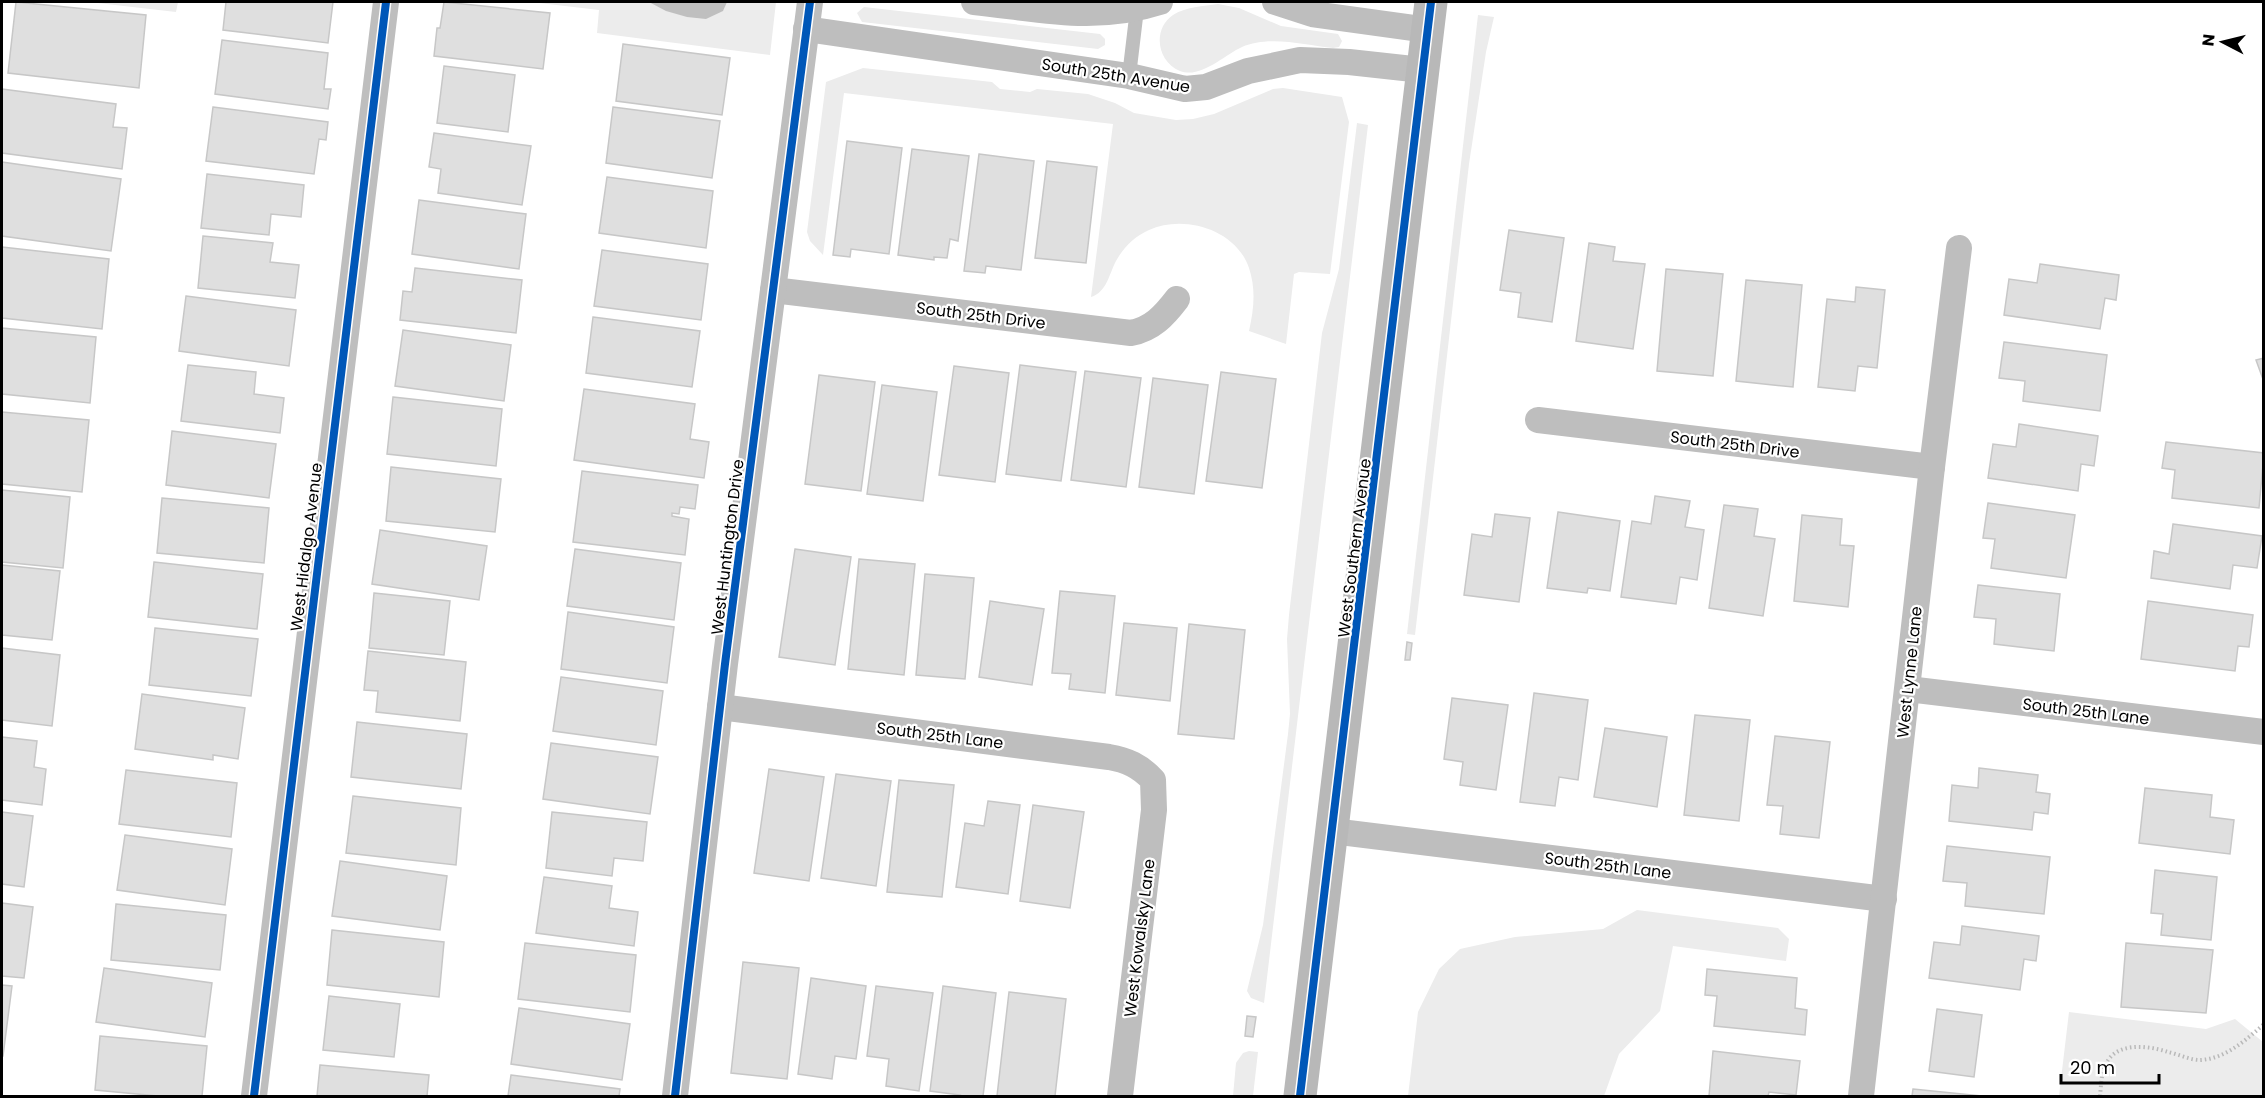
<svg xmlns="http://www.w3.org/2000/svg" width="2265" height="1098" font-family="Poppins,sans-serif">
<rect width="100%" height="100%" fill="#fff"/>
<!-- green -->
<g fill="#ececec">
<path d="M89,2H178L176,12Z"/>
<path d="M531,2H776L770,55L597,33L599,10Z"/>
<path d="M1218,4L1239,8L1281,26L1338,34L1342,41L1339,47L1333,48C1305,45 1269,35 1242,47C1224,55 1201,79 1180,71C1157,62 1152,29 1173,15C1185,7 1204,6 1218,4Z"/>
<path d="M864,7L1100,34L1105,39V45L1098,49L862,22L857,13Z"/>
<path d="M1478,15L1494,17L1486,52L1469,164L1415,635L1407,634Z"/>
<path d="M863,68L992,82L1000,89L1030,92L1037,89L1088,94L1115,103L1134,113L1176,120L1193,119L1214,114L1273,89L1283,88L1342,97L1349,122L1330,274L1299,272L1294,274L1286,344L1249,331C1254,309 1256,289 1249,268C1236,229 1183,214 1149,230C1135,236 1123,248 1116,261C1109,274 1107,292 1091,297L1113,124L844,93L823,255L810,241L807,232L826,82Z"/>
<path d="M1357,123L1368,125L1264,1003L1251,998L1247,991L1263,925L1288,734L1290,714L1287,639L1289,615L1322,333L1339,269Z"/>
<path d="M1637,910L1778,928L1789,939L1786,961L1673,946L1660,1011L1619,1054L1604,1096H1408L1418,1012L1439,969L1460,949L1515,937L1603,929Z"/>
<path d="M2069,1012L2206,1029L2235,1019L2263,1042V1096H2059Z"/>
<path d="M1249,1051L1258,1052L1253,1096H1233L1236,1063L1243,1053Z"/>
</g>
<!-- water -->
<path fill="#bfbfbf" d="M649,2H727L723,11L706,19L687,17L666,11Z"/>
<!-- building -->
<g fill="#dfdfdf" stroke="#c7c7c7" stroke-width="1.5">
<path d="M16,2L146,15L139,88L8,73Z"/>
<path d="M226,2H333L328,43L223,30Z"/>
<path d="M444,2L550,13L543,69L434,56L437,28H440Z"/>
<path d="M222,40L328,53L324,89H331L328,109L215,94Z"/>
<path d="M623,44L730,58L722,115L616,101Z"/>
<path d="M444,66L515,75L508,132L437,123Z"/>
<path d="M2,89L116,104L113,127L127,128L122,169L2,153Z"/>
<path d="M213,107L328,122L326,140L319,139L314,174L206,161Z"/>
<path d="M613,107L720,121L712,178L606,163Z"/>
<path d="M434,133L531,146L522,205L438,193L441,169L429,167Z"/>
<path d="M847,141L902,148L889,254L851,249L850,257L833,255Z"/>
<path d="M912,149L969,156L958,241L950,239L947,258L934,257V260L898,255Z"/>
<path d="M979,154L1034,161L1021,270L986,266L985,273L964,271Z"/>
<path d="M1047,161L1097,167L1086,263L1035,258Z"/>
<path d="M2,162L121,179L111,251L2,236Z"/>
<path d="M207,174L304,185L301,217L271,214L269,235L201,228Z"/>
<path d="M607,177L713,191L706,248L599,233Z"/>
<path d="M419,200L526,214L519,269L412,254Z"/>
<path d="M1509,230L1564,238L1552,322L1518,317L1521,293L1500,290Z"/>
<path d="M203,236L273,243L270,262L299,265L295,298L198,288Z"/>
<path d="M1589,243L1615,247L1613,261L1645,264L1633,349L1576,341Z"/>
<path d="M2,247L109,259L102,329L2,318Z"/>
<path d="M602,250L708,264L701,320L594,306Z"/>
<path d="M2040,264L2119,275L2116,300L2105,298L2100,329L2004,315L2009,279L2037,283Z"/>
<path d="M415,268L522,280L516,333L400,320L403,291L412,292Z"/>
<path d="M1666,269L1723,274L1713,376L1657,371Z"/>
<path d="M1746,280L1802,285L1793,387L1736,381Z"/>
<path d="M1856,287L1885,290L1877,368L1858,366L1855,391L1818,387L1827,299L1855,302Z"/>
<path d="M186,296L296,310L289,366L179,351Z"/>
<path d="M593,317L700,331L692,387L586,373Z"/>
<path d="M2,328L96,337L90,403L2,394Z"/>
<path d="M403,330L511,345L504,401L395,386Z"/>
<path d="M2004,342L2107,355L2100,411L2023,401L2025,381L1999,378Z"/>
<path d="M2264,358V382L2256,360Z"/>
<path d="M188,365L256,372L254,394L284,398L280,433L181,421Z"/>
<path d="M1020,365L1076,372L1061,481L1006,474Z"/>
<path d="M954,366L1009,373L995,482L939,475Z"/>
<path d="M1085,371L1141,378L1126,487L1071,480Z"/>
<path d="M1221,372L1276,379L1262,488L1206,481Z"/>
<path d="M819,375L875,382L861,491L805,484Z"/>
<path d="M1153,378L1208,385L1194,494L1139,487Z"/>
<path d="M882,385L937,392L923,501L867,494Z"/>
<path d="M584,389L695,404L690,439L709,442L704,478L574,460Z"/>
<path d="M393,397L502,409L496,466L387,454Z"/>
<path d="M2,412L89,420L82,492L2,484Z"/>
<path d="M2019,424L2098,436L2094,466L2081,464L2078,491L1988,478L1993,444L2016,447Z"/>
<path d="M172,431L276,444L269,498L166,485Z"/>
<path d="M2166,442L2264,453L2259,508L2172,498L2175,470L2162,468Z"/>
<path d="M391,467L501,479L495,532L386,521Z"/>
<path d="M582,471L698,485L695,509L680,507L679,514L672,513V516L689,519L685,555L573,542Z"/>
<path d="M2,490L70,497L63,568L2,562Z"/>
<path d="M1655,496L1690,501L1685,527L1704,530L1697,580L1680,577L1676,604L1621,597L1632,521L1651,524Z"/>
<path d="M162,498L269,508L264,563L157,553Z"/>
<path d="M1988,503L2075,515L2066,578L1991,568L1995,539L1983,538Z"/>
<path d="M1724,505L1758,509L1754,536L1775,539L1763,616L1709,608Z"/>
<path d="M1558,512L1620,521L1610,591L1588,588L1587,593L1547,588Z"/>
<path d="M1495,514L1530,518L1519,602L1464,595L1472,534L1492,537Z"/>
<path d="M1802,515L1842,519L1840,545L1854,546L1848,607L1794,601Z"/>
<path d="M2173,524L2262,536L2257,568L2233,565L2230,589L2151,578L2154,551L2169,554Z"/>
<path d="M380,530L487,546L479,600L372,584Z"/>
<path d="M575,549L681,563L674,620L567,606Z"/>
<path d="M795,549L851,557L835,665L779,657Z"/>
<path d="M859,559L915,564L904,675L848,669Z"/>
<path d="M154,562L263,574L257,629L148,617Z"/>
<path d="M2,565L60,571L52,640L2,635Z"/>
<path d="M925,574L974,578L965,679L916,675Z"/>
<path d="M1978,585L2060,594L2054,651L1994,644L1996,619L1974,617Z"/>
<path d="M1060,591L1115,596L1105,693L1069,689L1071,674L1052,673Z"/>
<path d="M374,593L450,601L444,655L369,648Z"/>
<path d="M990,601L1044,609L1032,685L979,677Z"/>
<path d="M2148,601L2253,615L2249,647L2238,646L2235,671L2141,659Z"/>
<path d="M568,612L674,627L667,683L561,669Z"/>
<path d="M1124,623L1177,628L1170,701L1116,695Z"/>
<path d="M1189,624L1245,630L1234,739L1178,734Z"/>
<path d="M155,628L258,639L251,696L149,685Z"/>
<path d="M1407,642L1412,643L1410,660H1405Z"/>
<path d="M2,648L60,655L52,726L2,720Z"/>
<path d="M368,651L466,662L460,721L376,712L378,691L364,690Z"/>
<path d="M561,677L663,691L656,745L553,731Z"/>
<path d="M1534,693L1588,700L1578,780L1559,777L1555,806L1520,802Z"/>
<path d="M142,694L245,708L238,759L213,755V760L135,749Z"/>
<path d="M1452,698L1508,705L1496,790L1460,785L1463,762L1444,759Z"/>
<path d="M1695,715L1750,720L1739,821L1684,815Z"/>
<path d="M357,722L467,734L461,789L351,777Z"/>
<path d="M1605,728L1667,737L1657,807L1594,797Z"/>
<path d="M1775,736L1830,742L1819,838L1780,834L1783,806L1767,805Z"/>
<path d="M2,737L37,741L34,767L46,769L42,805L2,800Z"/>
<path d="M551,743L658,757L650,814L543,799Z"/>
<path d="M1979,768L2038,775L2036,792L2050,794L2048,814L2034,812L2032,830L1949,821L1952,785L1978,788Z"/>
<path d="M769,769L824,777L809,881L754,873Z"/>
<path d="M126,770L237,783L231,837L119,824Z"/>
<path d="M836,774L891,781L876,886L821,878Z"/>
<path d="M899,780L954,785L942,897L887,892Z"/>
<path d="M2145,788L2212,795L2210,817L2234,820L2230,854L2139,843Z"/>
<path d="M353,796L461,808L456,865L346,853Z"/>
<path d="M988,801L1020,805L1008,894L956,887L965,823L984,826Z"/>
<path d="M1033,805L1084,812L1070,908L1020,901Z"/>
<path d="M2,812L33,816L24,887L2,884Z"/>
<path d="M552,812L647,822L643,861L614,858L612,876L546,868Z"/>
<path d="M125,835L232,849L225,905L117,890Z"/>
<path d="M1947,846L2050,857L2044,914L1965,906L1967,883L1943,881Z"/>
<path d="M340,861L447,876L440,930L332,916Z"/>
<path d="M2155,870L2217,877L2211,940L2161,935L2163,914L2151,913Z"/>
<path d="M544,877L612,886L609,908L638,912L634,946L536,933Z"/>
<path d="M2,903L33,907L24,978L2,976Z"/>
<path d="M116,904L226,915L220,970L111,960Z"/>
<path d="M1962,926L2039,936L2036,961L2024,959L2020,990L1929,978L1934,942L1960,945Z"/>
<path d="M332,930L444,942L439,997L327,985Z"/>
<path d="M525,943L636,955L630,1012L518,999Z"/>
<path d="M2126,943L2213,950L2206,1013L2121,1007Z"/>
<path d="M743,962L799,968L787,1079L731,1073Z"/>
<path d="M104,968L212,983L205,1037L96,1022Z"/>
<path d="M1707,969L1797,978L1795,1008L1807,1010L1805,1035L1714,1026L1717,996L1705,995Z"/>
<path d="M811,978L866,986L856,1059L835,1056L832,1079L798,1074Z"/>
<path d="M2,985L12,986L3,1056H2Z"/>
<path d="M876,986L933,993L919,1091L886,1086L889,1059L867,1056Z"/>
<path d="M943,986L996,993L983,1096H959L960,1095L930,1091Z"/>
<path d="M1009,992L1066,999L1055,1096H997Z"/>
<path d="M329,996L400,1004L394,1057L323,1050Z"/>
<path d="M519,1008L630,1024L622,1080L511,1064Z"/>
<path d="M1937,1009L1982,1015L1974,1077L1929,1071Z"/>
<path d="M1247,1016L1256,1017L1253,1037L1245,1036Z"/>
<path d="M100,1036L207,1046L202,1096H158L95,1090Z"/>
<path d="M1713,1051L1800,1061L1796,1095L1769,1092L1768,1096H1709Z"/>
<path d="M320,1065L429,1075L427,1096H317Z"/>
<path d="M511,1075L620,1089L619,1096H508Z"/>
<path d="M1913,1089L1982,1096H1912Z"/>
</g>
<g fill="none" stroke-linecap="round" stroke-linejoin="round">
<!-- path -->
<path stroke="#b9b9b9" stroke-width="4" stroke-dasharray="1.5 3" stroke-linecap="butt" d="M2100,1096C2101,1087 2101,1077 2104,1069C2112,1041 2147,1045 2168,1052C2178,1054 2190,1060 2200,1060C2225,1059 2246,1040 2264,1024"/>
<!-- lane -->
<path stroke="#bebebe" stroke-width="14" d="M1129,76L1137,9"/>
<!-- street -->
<g stroke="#bebebe" stroke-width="26">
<path d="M974,2C1040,9 1095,23 1160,2"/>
<path d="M1275,2L1312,14L1428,30"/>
<path d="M806,29L1129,76L1185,89L1206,87L1248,71L1300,60L1349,62L1422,70"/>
<path d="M773,290L1131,333C1152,329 1164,316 1177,299"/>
<path d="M1538,420L1932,467"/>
<path d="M1908,689L2264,732"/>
<path d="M720,707L1109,757C1127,760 1140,766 1153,780L1154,810L1120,1096"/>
<path d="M1332,831L1884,899"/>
<path d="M254,1096L386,2"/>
<path d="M675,1096L725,664L810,2"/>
<path d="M1861,1096L1932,467L1959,248"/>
</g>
<!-- secondary -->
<path stroke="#b8b8b8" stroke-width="33" d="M1300,1096L1431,2"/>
<!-- cycleway casing -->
<g stroke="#fff" stroke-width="11">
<g id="cycleway">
<path d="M254,1096L386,2"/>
<path d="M675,1096L725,664L810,2"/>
<path d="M1300,1096L1431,2"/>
</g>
</g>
<!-- cycleway -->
<use href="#cycleway" stroke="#0057b8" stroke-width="8"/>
</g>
<g text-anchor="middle" stroke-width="4.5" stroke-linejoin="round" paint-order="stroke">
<!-- street labels -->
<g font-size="16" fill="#000" stroke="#fff">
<text transform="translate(1116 75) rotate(9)" y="6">South 25th Avenue</text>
<text transform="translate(981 315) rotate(7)" y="6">South 25th Drive</text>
<text transform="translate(1735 444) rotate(7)" y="6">South 25th Drive</text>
<text transform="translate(306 547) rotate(-83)" y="6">West Hidalgo Avenue</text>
<text transform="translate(727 547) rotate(-83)" y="6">West Huntington Drive</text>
<text transform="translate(1354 548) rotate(-83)" y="6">West Southern Avenue</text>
<text transform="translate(1909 672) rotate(-84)" y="6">West Lynne Lane</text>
<text transform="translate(2086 711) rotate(7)" y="6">South 25th Lane</text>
<text transform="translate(940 735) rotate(7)" y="6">South 25th Lane</text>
<text transform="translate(1608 865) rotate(7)" y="6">South 25th Lane</text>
<text transform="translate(1139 938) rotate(-83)" y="6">West Kowalsky Lane</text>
</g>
</g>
<!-- border -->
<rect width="2265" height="1098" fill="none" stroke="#000000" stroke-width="6"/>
<!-- north arrow -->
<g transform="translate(2223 42) rotate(277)" stroke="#ffffff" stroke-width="4.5" paint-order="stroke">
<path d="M0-4.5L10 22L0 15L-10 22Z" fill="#000000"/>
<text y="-9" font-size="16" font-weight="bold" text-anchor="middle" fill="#000000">N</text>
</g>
<!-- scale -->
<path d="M2061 1074v9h98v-9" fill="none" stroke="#000000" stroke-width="3"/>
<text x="2070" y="1074" font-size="18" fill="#000000" stroke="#ffffff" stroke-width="4.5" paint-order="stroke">20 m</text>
</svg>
